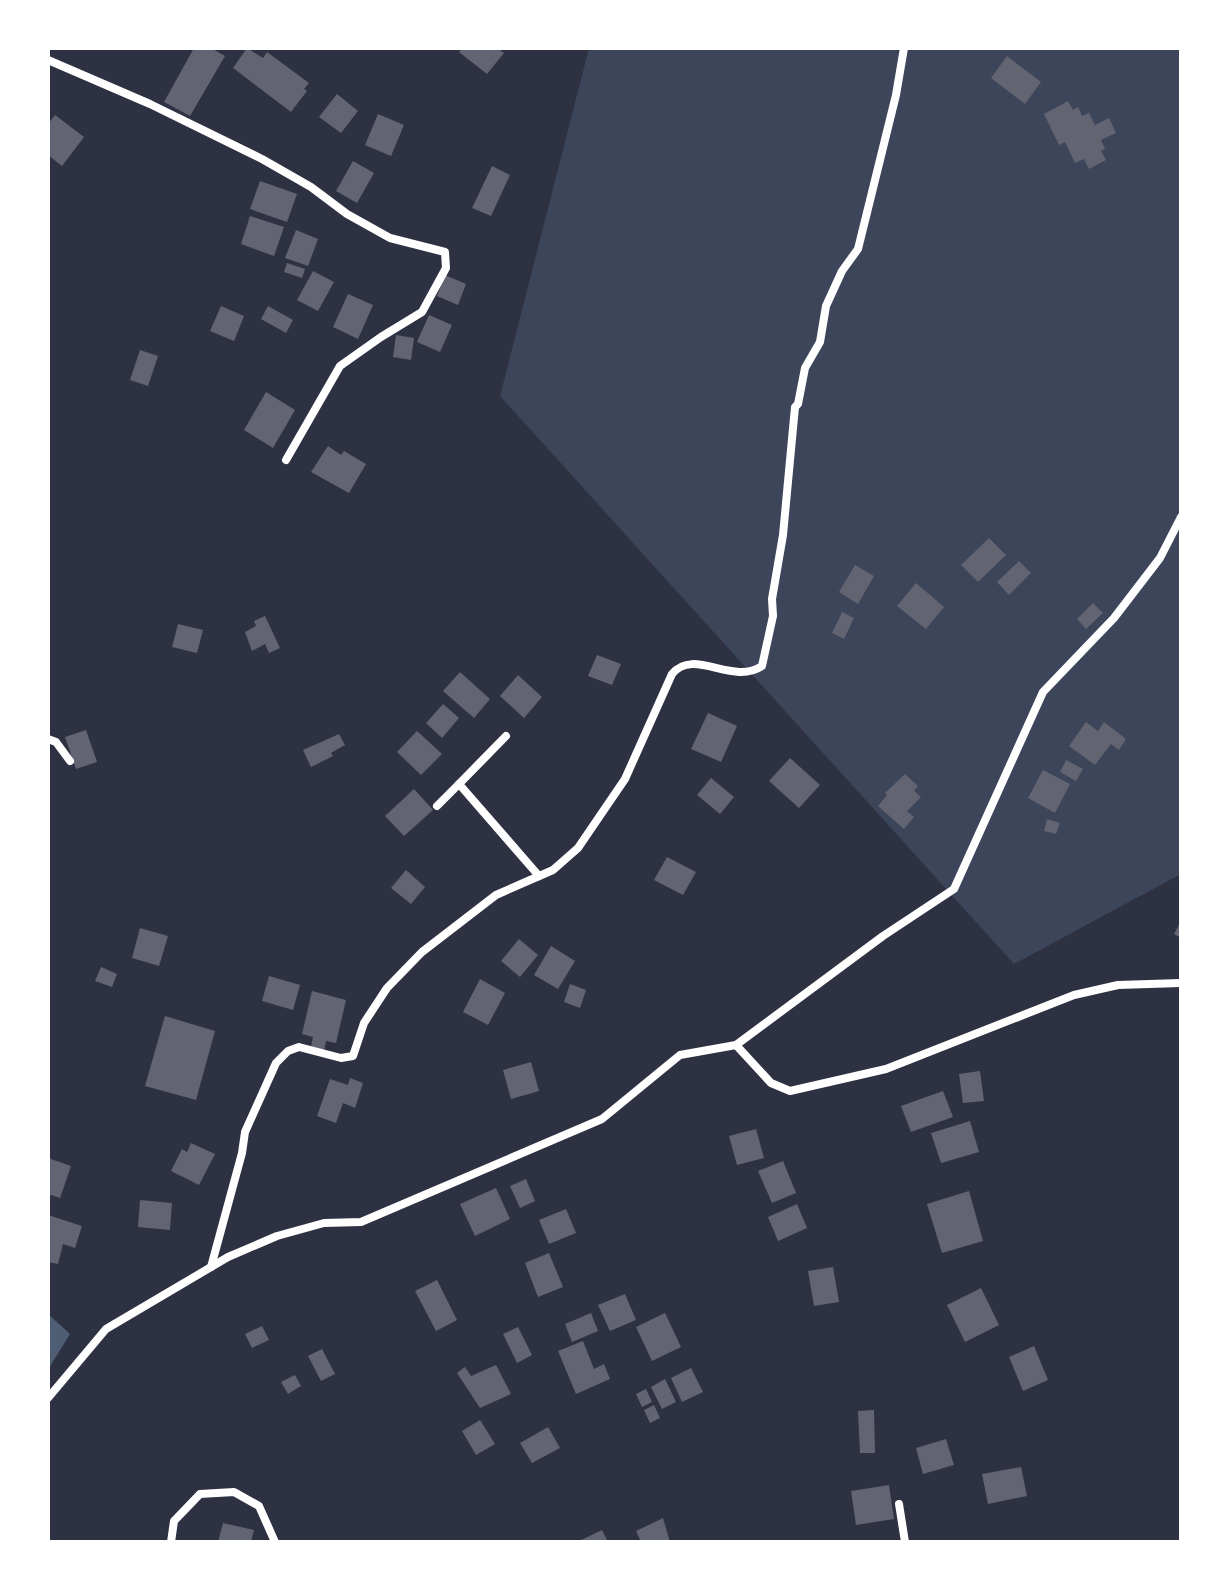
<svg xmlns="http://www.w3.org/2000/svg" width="1229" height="1590" font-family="Montserrat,sans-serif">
<rect width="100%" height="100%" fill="#2d3142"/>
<!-- green -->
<path fill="#3c4559" d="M589,48H1181V874L1014,964L500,396Z"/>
<!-- water -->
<path fill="#4f5d75" d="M48,1314L70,1334L49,1368H48Z"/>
<!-- building -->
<g fill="#626471">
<path d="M194,48H211L225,56L190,116L164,102Z"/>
<path d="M247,48L263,58L267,52L309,83L304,89L307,91L291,112L233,68Z"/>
<path d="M463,48H497L504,53L487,74L459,52Z"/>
<path d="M1007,56L1041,82L1025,104L991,78Z"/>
<path d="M337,94L358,111L341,133L319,117Z"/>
<path d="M1068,101L1073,110L1078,107L1082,116L1089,113L1095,125L1109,118L1116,133L1101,140L1105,149L1101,151L1106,160L1089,169L1084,159L1075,163L1065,142L1059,145L1044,114Z"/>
<path d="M378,114L404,125L391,156L365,145Z"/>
<path d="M55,115L84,137L62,166L48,155V124Z"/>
<path d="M353,161L374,173L357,203L336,191Z"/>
<path d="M492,166L510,175L491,216L472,208Z"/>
<path d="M260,181L297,194L287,222L250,209Z"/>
<path d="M250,216L284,227L274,256L241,244Z"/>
<path d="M296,230L318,239L308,266L285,258Z"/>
<path d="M287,263L305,269L302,278L284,272Z"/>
<path d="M313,271L334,282L318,311L297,300Z"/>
<path d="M445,275L466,284L458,305L437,296Z"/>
<path d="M348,294L373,305L358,339L333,327Z"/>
<path d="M221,306L244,316L234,341L210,331Z"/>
<path d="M268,306L293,320L286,333L261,319Z"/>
<path d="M429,315L452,325L440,352L417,342Z"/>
<path d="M396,335L414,338L411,360L393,357Z"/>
<path d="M140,350L158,356L148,386L130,380Z"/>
<path d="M266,392L295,410L273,448L244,430Z"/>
<path d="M328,446L341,455L344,451L366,464L349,493L311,472Z"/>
<path d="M989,538L1006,555L978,582L961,565Z"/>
<path d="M1019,561L1031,573L1009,595L997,582Z"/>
<path d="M855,565L874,576L858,604L839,592Z"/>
<path d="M916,583L944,607L926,629L897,606Z"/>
<path d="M1093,603L1103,613L1086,629L1077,619Z"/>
<path d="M842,612L854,618L844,639L832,633Z"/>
<path d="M265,616L280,648L269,653L265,644L252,651L245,632L256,626L254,621Z"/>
<path d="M178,624L203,630L197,653L172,647Z"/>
<path d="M597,655L621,664L612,685L588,676Z"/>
<path d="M460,672L490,699L474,718L443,691Z"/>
<path d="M518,675L542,697L524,718L500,696Z"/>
<path d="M443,704L459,718L442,738L426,723Z"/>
<path d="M708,713L737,726L721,762L691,749Z"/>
<path d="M1086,722L1098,731L1104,722L1126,739L1119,750L1111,744L1095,765L1069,746Z"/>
<path d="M86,730L97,762L76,769L65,737Z"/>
<path d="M417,731L442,754L421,775L397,752Z"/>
<path d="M339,734L345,745L331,753L333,756L311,767L303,750Z"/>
<path d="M790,758L820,785L799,808L769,781Z"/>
<path d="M1066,760L1083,769L1076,781L1060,772Z"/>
<path d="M1043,770L1070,784L1055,813L1028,798Z"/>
<path d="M905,774L918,786L914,791L921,797L907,811L914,817L904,829L878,806L887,795L885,793Z"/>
<path d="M711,778L734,797L720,814L697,795Z"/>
<path d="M414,789L433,810L404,836L385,816Z"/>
<path d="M1047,819L1060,823L1056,834L1044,831Z"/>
<path d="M667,857L696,872L683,895L654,880Z"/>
<path d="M406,870L425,887L411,904L391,888Z"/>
<path d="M1181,921V938L1174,934Z"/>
<path d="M140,928L168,936L159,966L132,958Z"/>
<path d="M519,939L538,955L520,977L501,961Z"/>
<path d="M551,946L575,961L558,989L534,975Z"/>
<path d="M101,967L117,974L112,987L95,981Z"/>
<path d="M269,976L300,985L293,1010L262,1001Z"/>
<path d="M480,979L505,993L488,1025L463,1012Z"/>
<path d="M570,984L586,990L580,1008L564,1002Z"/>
<path d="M312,991L346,1000L336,1043L326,1041L324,1051L311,1047L313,1037L302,1034Z"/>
<path d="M165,1016L215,1031L196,1100L145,1086Z"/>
<path d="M531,1062L539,1091L511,1099L503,1070Z"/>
<path d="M980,1071L984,1101L963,1103L959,1074Z"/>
<path d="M350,1078L363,1083L355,1108L343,1103L336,1123L317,1116L330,1079L348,1085Z"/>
<path d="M943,1091L953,1117L911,1132L901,1106Z"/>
<path d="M970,1121L979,1152L941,1163L931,1133Z"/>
<path d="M756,1129L764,1158L737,1165L729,1136Z"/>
<path d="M191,1143L215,1154L199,1185L171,1171L182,1149L187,1152Z"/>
<path d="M48,1158L71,1166L60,1198L48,1194Z"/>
<path d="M783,1161L796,1193L772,1203L758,1171Z"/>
<path d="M526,1179L535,1201L520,1208L510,1186Z"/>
<path d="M496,1188L510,1219L475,1236L460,1204Z"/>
<path d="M969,1191L983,1241L942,1253L927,1204Z"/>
<path d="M140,1200L172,1203L170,1230L138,1227Z"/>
<path d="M797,1204L807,1228L778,1241L768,1217Z"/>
<path d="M566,1209L576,1233L549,1244L539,1220Z"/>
<path d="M48,1215L82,1226L75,1248L63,1244L58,1264L48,1262Z"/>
<path d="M549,1253L563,1287L538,1297L525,1263Z"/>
<path d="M833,1267L839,1302L814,1306L808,1271Z"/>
<path d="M437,1280L457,1320L436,1331L415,1291Z"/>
<path d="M981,1288L999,1325L965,1342L947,1305Z"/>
<path d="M625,1294L636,1320L610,1331L598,1305Z"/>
<path d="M591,1313L598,1331L572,1342L565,1324Z"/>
<path d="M665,1313L681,1347L652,1361L636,1327Z"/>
<path d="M262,1326L269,1340L252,1348L245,1334Z"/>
<path d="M518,1327L532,1355L517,1363L503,1334Z"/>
<path d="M583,1341L594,1369L604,1364L610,1379L576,1394L558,1351Z"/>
<path d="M1034,1346L1048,1380L1023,1391L1009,1357Z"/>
<path d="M322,1349L335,1374L321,1381L308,1356Z"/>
<path d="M496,1365L511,1394L480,1408L457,1373L465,1367L471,1376Z"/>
<path d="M691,1368L703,1392L682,1402L671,1378Z"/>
<path d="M295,1375L301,1386L288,1394L281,1382Z"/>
<path d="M665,1379L676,1402L662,1409L651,1387Z"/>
<path d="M646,1389L652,1402L642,1407L636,1394Z"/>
<path d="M654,1405L660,1418L650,1423L644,1410Z"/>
<path d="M874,1410L875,1453H860L858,1411Z"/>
<path d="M480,1420L495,1444L476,1455L462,1431Z"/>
<path d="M548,1427L560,1448L532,1463L520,1443Z"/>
<path d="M946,1439L954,1465L923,1474L916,1448Z"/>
<path d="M1021,1467L1027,1496L988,1504L982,1474Z"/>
<path d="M889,1485L894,1519L856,1525L851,1491Z"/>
<path d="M663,1518L670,1542H641L636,1531Z"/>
<path d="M223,1523L254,1530L251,1542H218Z"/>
<path d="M602,1530L608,1542H577Z"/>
</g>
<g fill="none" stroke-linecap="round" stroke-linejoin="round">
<!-- minor -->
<g stroke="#fff" stroke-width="8">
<path d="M48,60L150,104L262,159L311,187L347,214L390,238L445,252L446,268L422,312L381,337L340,366L286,460"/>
<path d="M506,736L459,784L539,876"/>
<path d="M48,739L56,742L70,761"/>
<path d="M437,806L459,784"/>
<path d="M736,1045L883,936L954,889L1043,692L1114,618L1160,558L1181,517"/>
<path d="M211,1267L242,1153L245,1132L276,1063L288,1051L299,1047L341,1058L353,1056L364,1023L387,988L422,952L496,895L553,870L578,848L625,779L672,674C694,647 732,686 762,666L773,616L772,599L783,535L795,407L798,404L805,368L820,342L826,306L842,271L858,249L896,95L904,48"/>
<path d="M48,1398L106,1329L228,1257L277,1236L324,1223L361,1222L602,1119L680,1055L736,1045L771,1083L790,1091L886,1069L1074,995L1118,985L1181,983"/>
<path d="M899,1504L905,1542"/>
<path d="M171,1542L174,1521L200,1494L234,1492L259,1506L275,1542"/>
</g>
</g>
<!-- border -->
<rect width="1229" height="1590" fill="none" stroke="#ffffff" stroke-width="100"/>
</svg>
